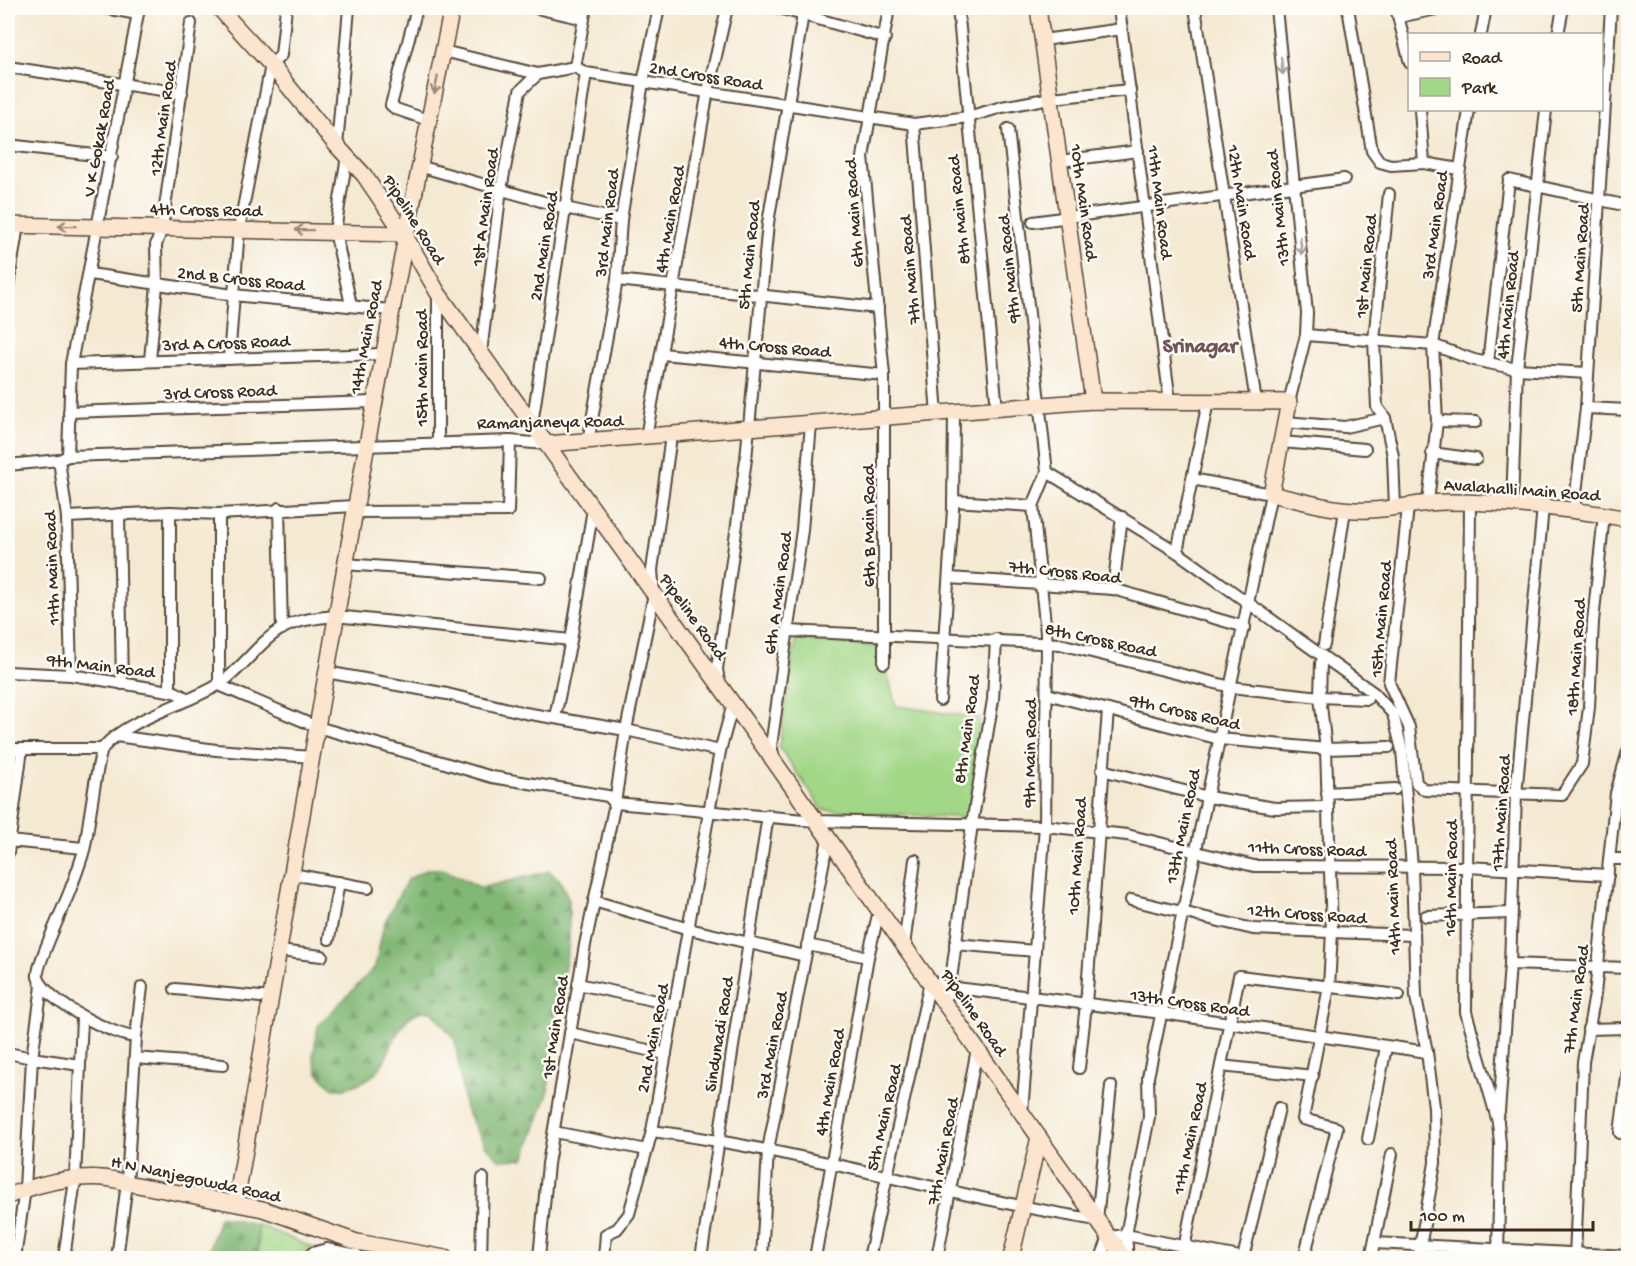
<svg xmlns="http://www.w3.org/2000/svg" width="1636" height="1266" font-family="'Gochi Hand',sans-serif">
<defs>
<pattern id="forest-firs" width="22" height="20" patternUnits="userSpaceOnUse" patternTransform="scale(1.5)"><rect width="22" height="20" fill="#81b874"/><path d="M5 1l3.5 6h-7zM16 11l3.5 6h-7z" fill="#6b965f"/></pattern>
</defs>
<rect width="100%" height="100%" fill="#fdfcf7"/>
<filter id="ink" filterUnits="userSpaceOnUse"><feTurbulence type="fractalNoise" baseFrequency=".0167" numOctaves="2"/><feDisplacementMap in="SourceGraphic" scale="12" xChannelSelector="R" yChannelSelector="G"/><feConvolveMatrix kernelMatrix="1 2 1 2 8 2 1 2 1" color-interpolation-filters="sRGB"/></filter>
<filter id="wash" filterUnits="userSpaceOnUse"><feTurbulence type="fractalNoise" baseFrequency=".008" numOctaves="4" result="noise"/><feDisplacementMap in="SourceGraphic" scale="24" xChannelSelector="R" yChannelSelector="G"/><feGaussianBlur stdDeviation="1.35" result="paint"/><feColorMatrix in="noise" values="0 0 0 0 0 0 0 0 0 0 0 0 0 0 0 0 0 1.4 0 .05"/><feComposite in="paint" operator="in"/></filter>
<g filter="url(#wash)">
<rect width="100%" height="100%" fill="#f4e9d2"/>
<!-- green -->
<g fill="#a2d787" stroke="#6e8052" stroke-width="1.5">
<path d="M796,639L880,647L896,706L980,718L969,818L823,810L779,747Z"/>
<path d="M258,1225L338,1258H258Z"/>
</g>
<!-- forest -->
<g fill="url(#forest-firs)" stroke="#5e7149" stroke-width="1.5">
<path d="M428,869H443L481,888L549,871L560,880L569,900V943L554,1027L548,1093L524,1159L500,1160L485,1145L465,1109L455,1040L432,1011C398,1007 395,1048 379,1069C370,1081 348,1089 334,1089L318,1073L313,1056L318,1026L375,967L384,924L407,880Z"/>
<path d="M219,1217L258,1225V1258H207Z"/>
</g>
</g>
<g filter="url(#ink)">
<g fill="none" stroke-linecap="round" stroke-linejoin="round">
<!-- street casing -->
<g stroke="#574739" stroke-width="14">
<g id="street">
<path d="M105,8L138,14"/>
<path d="M417,8L391,105L396,109L428,120"/>
<path d="M536,8L584,19"/>
<path d="M779,8L885,38"/>
<path d="M958,8L997,409"/>
<path d="M1119,8L1170,402"/>
<path d="M1195,8L1256,402"/>
<path d="M1276,8L1307,313L1306,335L1289,402"/>
<path d="M1348,8L1372,151L1380,162L1391,165L1424,163L1459,169"/>
<path d="M1396,8L1410,63"/>
<path d="M1399,17L1441,8"/>
<path d="M1481,34L1486,8"/>
<path d="M1558,34L1563,8"/>
<path d="M1043,40L1122,29"/>
<path d="M443,51L538,74L575,67L586,73L643,82L914,124L968,117L1002,107L1051,98L1130,90"/>
<path d="M8,67L182,93"/>
<path d="M575,67L586,8"/>
<path d="M1420,110L1424,163"/>
<path d="M914,124L937,414"/>
<path d="M1008,129L1047,472L1177,552L1374,693L1393,714L1402,750L1412,867L1416,997L1427,1052L1434,1107L1435,1163L1418,1258"/>
<path d="M8,145L112,157"/>
<path d="M337,146L349,8"/>
<path d="M347,156L335,231L351,305"/>
<path d="M1060,161L1138,151"/>
<path d="M419,166L565,208L621,220"/>
<path d="M1389,194L1374,340L1377,407L1385,418L1393,456L1395,508"/>
<path d="M1033,222L1344,179"/>
<path d="M90,274L233,295L390,310"/>
<path d="M617,280L878,308"/>
<path d="M8,287L18,225"/>
<path d="M438,293V444"/>
<path d="M1306,335L1433,345L1474,360L1517,369L1588,373"/>
<path d="M481,353L501,189L517,107L520,91L538,74"/>
<path d="M662,354L884,375"/>
<path d="M229,359L239,229L271,65L281,55L286,8"/>
<path d="M150,360L157,285L156,245L162,228L191,23"/>
<path d="M1488,363L1509,180L1628,206"/>
<path d="M71,364L382,354"/>
<path d="M1586,408L1628,410"/>
<path d="M69,412L373,402"/>
<path d="M1437,421L1476,422"/>
<path d="M1285,422L1345,427L1385,418"/>
<path d="M532,424L586,73"/>
<path d="M646,437L708,91L727,8"/>
<path d="M588,442L617,280L621,220L643,82L659,8"/>
<path d="M1281,442L1365,449"/>
<path d="M1432,453L1476,459"/>
<path d="M68,456L71,364L139,8"/>
<path d="M59,460L67,517L71,675"/>
<path d="M8,465L59,460L68,456L510,441L546,444"/>
<path d="M953,501L1033,506"/>
<path d="M1428,502L1437,421L1433,345L1469,110"/>
<path d="M1470,502L1466,1012L1498,1122L1500,1144L1498,1258"/>
<path d="M1512,504L1517,369L1546,110"/>
<path d="M1408,507L1389,683L1409,727L1416,783L1425,790L1562,795L1582,764L1589,707L1593,622L1604,514"/>
<path d="M279,508L282,629"/>
<path d="M1574,510L1586,408L1611,8"/>
<path d="M170,512V691"/>
<path d="M353,512L508,511L510,441"/>
<path d="M119,514L122,684"/>
<path d="M219,514V685L317,727L438,761L492,777L608,796L615,803L815,821L1045,826L1127,835L1254,866L1467,867L1608,875"/>
<path d="M67,517L170,512L219,514L354,506"/>
<path d="M1177,552L1208,402"/>
<path d="M344,564L541,578"/>
<path d="M949,578L1113,589L1245,627"/>
<path d="M1113,589L1122,517"/>
<path d="M789,631L1060,644L1231,687L1320,697L1367,699"/>
<path d="M1324,645L1345,510"/>
<path d="M884,663V375L863,157L889,8"/>
<path d="M8,672L71,675L175,692L188,699"/>
<path d="M326,672L447,694L525,713L626,730L720,751"/>
<path d="M719,682L717,669L746,459L768,223L804,8"/>
<path d="M1047,694L1220,739L1326,749L1389,747"/>
<path d="M940,700L953,510L954,413"/>
<path d="M555,717L571,640L593,509"/>
<path d="M116,736L216,750L312,757"/>
<path d="M8,749H102"/>
<path d="M774,757L771,746L802,530L811,424"/>
<path d="M1102,770L1208,797L1275,808L1327,807"/>
<path d="M1327,793L1395,789"/>
<path d="M8,841L84,848"/>
<path d="M8,853L22,749"/>
<path d="M1609,859H1628"/>
<path d="M292,874L368,888"/>
<path d="M1131,900L1253,929L1412,935"/>
<path d="M594,901L689,929L805,956"/>
<path d="M1426,916L1510,913"/>
<path d="M329,939L339,882"/>
<path d="M955,944L1035,951"/>
<path d="M807,945L868,957"/>
<path d="M904,946L915,860"/>
<path d="M279,951L322,956"/>
<path d="M1510,964L1628,968"/>
<path d="M578,984L675,1005"/>
<path d="M42,986L32,1058L80,1065"/>
<path d="M175,989L271,998"/>
<path d="M949,994L972,824L993,700L996,639"/>
<path d="M1588,1029L1628,1028"/>
<path d="M570,1033L666,1054"/>
<path d="M136,1037L142,987"/>
<path d="M8,1053L32,1058L25,1189L15,1258"/>
<path d="M135,1058L223,1065"/>
<path d="M1221,1066L1313,1076"/>
<path d="M1079,1068L1086,1004L1108,710"/>
<path d="M1022,1112L1045,826L1047,643L1033,506L1047,472"/>
<path d="M1499,1112L1510,964L1516,795L1543,507"/>
<path d="M652,1131C802,1150 947,1196 1097,1220L1111,1086"/>
<path d="M554,1132L647,1150"/>
<path d="M1620,1133L1628,1070"/>
<path d="M1368,1139L1386,1047"/>
<path d="M1375,1243L1628,1256"/>
<path d="M64,1258L75,1180L82,1018"/>
<path d="M117,1258L127,1183L136,1037C113,1036 44,1000 38,977C35,966 67,901 72,885C77,872 82,859 85,846C88,830 98,755 103,748C125,720 187,704 218,685C242,670 258,642 283,628C299,619 318,618 335,616L571,640"/>
<path d="M309,1258L312,1253L327,1249L357,1255"/>
<path d="M481,1258L483,1178"/>
<path d="M539,1258L548,1164L585,945L615,803L626,730L654,594L652,570L671,436"/>
<path d="M604,1258L606,1234L617,1229L629,1214L652,1131L720,751L733,704"/>
<path d="M701,1258L768,815"/>
<path d="M762,1258L768,1150L828,839"/>
<path d="M815,1258L868,957L879,911"/>
<path d="M869,1258L930,982L948,987L1162,1013L1427,1052"/>
<path d="M937,1258L977,1049"/>
<path d="M1101,1258L1109,1237L1126,1235L1245,1258"/>
<path d="M1128,1258L1126,1235L1149,1117L1148,1077L1271,494L1192,479"/>
<path d="M1182,1258L1239,976L1399,995"/>
<path d="M1243,1258L1279,1108"/>
<path d="M1304,1258L1337,1128L1303,1119L1329,987L1332,932L1326,749L1320,697L1321,663"/>
<path d="M1371,1258L1392,1154"/>
<path d="M1575,1258L1583,1062L1595,994L1616,793L1628,751"/>
</g>
</g>
<!-- secondary casing -->
<g stroke="#574739" stroke-width="18">
<g id="secondary">
<path d="M219,8L271,65L337,146L364,175L404,234L438,293L776,764L1124,1258"/>
<path d="M1038,8L1093,401"/>
<path d="M8,225L404,234"/>
<path d="M546,444L1093,401L1289,402L1271,494C1303,501 1336,512 1370,510C1396,509 1421,502 1447,502C1508,502 1568,508 1628,519"/>
<path d="M8,1196C42,1182 91,1170 127,1183L263,1209L357,1242L445,1258"/>
<path d="M236,1203C304,804 369,404 452,8"/>
<path d="M1011,1258L1039,1137"/>
</g>
</g>
<!-- street -->
<use href="#street" stroke="#fff" stroke-width="10"/>
<!-- secondary -->
<use href="#secondary" stroke="#fce5cf" stroke-width="15"/>
</g>
<!-- one-way arrows -->
<defs><path id="oneway-shaft" d="M-6 0H5M1.5-3L5.5 0L1.5 3" fill="none" stroke-width="1.6" stroke-linecap="round" stroke-linejoin="round" transform="scale(1.5)"/></defs>
<g stroke="#a79f9a">
<use href="#oneway-shaft" transform="translate(1282 66) rotate(84)"/>
<use href="#oneway-shaft" transform="translate(1301 246) rotate(84)"/>
</g>
<g stroke="#9c8876">
<use href="#oneway-shaft" transform="translate(436 85) rotate(102)"/>
<use href="#oneway-shaft" transform="translate(67 226) rotate(-179)"/>
<use href="#oneway-shaft" transform="translate(304 230) rotate(-179)"/>
</g>
</g>
<g text-anchor="middle" stroke-width="5" stroke-linejoin="round" paint-order="stroke">
<!-- street labels -->
<g font-size="18" fill="#3b2a1e" stroke="#fdfcf7">
<text transform="translate(706 75) rotate(9)" y="6">2nd Cross Road</text>
<text transform="translate(162 118) rotate(-82)" y="6">12th Main Road</text>
<text transform="translate(98 138) rotate(-80)" y="6">V K Gokak Road</text>
<text transform="translate(1085 202) rotate(82)" y="6">10th Main Road</text>
<text transform="translate(1161 202) rotate(83)" y="6">11th Main Road</text>
<text transform="translate(1243 202) rotate(81)" y="6">12th Main Road</text>
<text transform="translate(484 207) rotate(-82)" y="6">1st A Main Road</text>
<text transform="translate(1277 208) rotate(-96)" y="6">13th Main Road</text>
<text transform="translate(206 209) rotate(1)" y="6">4th Cross Road</text>
<text transform="translate(958 210) rotate(-96)" y="6">8th Main Road</text>
<text transform="translate(853 213) rotate(-94)" y="6">6th Main Road</text>
<text transform="translate(415 219) rotate(58)" y="6">Pipeline Road</text>
<text transform="translate(669 219) rotate(-80)" y="6">4th Main Road</text>
<text transform="translate(606 223) rotate(-83)" y="6">3rd Main Road</text>
<text transform="translate(1434 225) rotate(-82)" y="6">3rd Main Road</text>
<text transform="translate(543 246) rotate(-81)" y="6">2nd Main Road</text>
<text transform="translate(748 255) rotate(-84)" y="6">5th Main Road</text>
<text transform="translate(1579 258) rotate(-86)" y="6">5th Main Road</text>
<text transform="translate(1365 266) rotate(-84)" y="6">1st Main Road</text>
<text transform="translate(1008 269) rotate(-96)" y="6">9th Main Road</text>
<text transform="translate(909 270) rotate(-95)" y="6">7th Main Road</text>
<text transform="translate(241 278) rotate(6)" y="6">2nd B Cross Road</text>
<text transform="translate(1507 305) rotate(-84)" y="6">4th Main Road</text>
<text transform="translate(365 337) rotate(-79)" y="6">14th Main Road</text>
<text transform="translate(226 342) rotate(-2)" y="6">3rd A Cross Road</text>
<text transform="translate(775 346) rotate(5)" y="6">4th Cross Road</text>
<text transform="translate(421 368) rotate(-90)" y="6">15th Main Road</text>
<text transform="translate(220 391) rotate(-2)" y="6">3rd Cross Road</text>
<text transform="translate(550 421) rotate(-1)" y="6">Ramanjaneya Road</text>
<text transform="translate(1522 489) rotate(4)" y="6">Avalahalli Main Road</text>
<text transform="translate(868 526) rotate(-90)" y="6">6th B Main Road</text>
<text transform="translate(51 568) rotate(-92)" y="6">11th Main Road</text>
<text transform="translate(1065 571) rotate(6)" y="6">7th Cross Road</text>
<text transform="translate(777 593) rotate(-82)" y="6">6th A Main Road</text>
<text transform="translate(694 616) rotate(54)" y="6">Pipeline Road</text>
<text transform="translate(1380 619) rotate(-85)" y="6">15th Main Road</text>
<text transform="translate(1101 639) rotate(12)" y="6">8th Cross Road</text>
<text transform="translate(1575 657) rotate(-86)" y="6">18th Main Road</text>
<text transform="translate(101 665) rotate(7)" y="6">9th Main Road</text>
<text transform="translate(1185 711) rotate(13)" y="6">9th Cross Road</text>
<text transform="translate(966 729) rotate(-82)" y="6">8th Main Road</text>
<text transform="translate(1029 753) rotate(-89)" y="6">9th Main Road</text>
<text transform="translate(1500 813) rotate(-86)" y="6">17th Main Road</text>
<text transform="translate(1182 826) rotate(-78)" y="6">13th Main Road</text>
<text transform="translate(1307 848) rotate(2)" y="6">11th Cross Road</text>
<text transform="translate(1076 856) rotate(-86)" y="6">10th Main Road</text>
<text transform="translate(1450 878) rotate(-89)" y="6">16th Main Road</text>
<text transform="translate(1392 897) rotate(-92)" y="6">14th Main Road</text>
<text transform="translate(1307 913) rotate(4)" y="6">12th Cross Road</text>
<text transform="translate(1575 999) rotate(-82)" y="6">7th Main Road</text>
<text transform="translate(1190 1002) rotate(8)" y="6">13th Cross Road</text>
<text transform="translate(975 1012) rotate(55)" y="6">Pipeline Road</text>
<text transform="translate(554 1027) rotate(-81)" y="6">1st Main Road</text>
<text transform="translate(718 1034) rotate(-81)" y="6">Sindunadi Road</text>
<text transform="translate(652 1038) rotate(-79)" y="6">2nd Main Road</text>
<text transform="translate(771 1045) rotate(-79)" y="6">3rd Main Road</text>
<text transform="translate(829 1082) rotate(-80)" y="6">4th Main Road</text>
<text transform="translate(883 1117) rotate(-77)" y="6">5th Main Road</text>
<text transform="translate(1189 1138) rotate(-78)" y="6">11th Main Road</text>
<text transform="translate(942 1151) rotate(-79)" y="6">7th Main Road</text>
<text transform="translate(196 1178) rotate(12)" y="6">H N Nanjegowda Road</text>
</g>
<!-- quarter labels -->
<g font-size="21" font-weight="bold" fill="#715457" stroke="#fdfcf7">
<text x="1200" y="352">Srinagar</text>
</g>
</g>
<!-- margin -->
<rect width="1636" height="1266" fill="none" stroke="#fdfcf7" stroke-width="30"/>
<!-- legend -->
<rect x="1408" y="33" width="195" height="78" fill="#fdfcf7" stroke="#afa8a0" stroke-width="1.5"/>
<rect x="1420" y="52" width="30" height="9" fill="#fce5cf" stroke="#afa8a0" stroke-width="1.5"/>
<text x="1462" y="63" font-size="18" fill="#3b2a1e">Road</text>
<rect x="1420" y="78" width="30" height="18" fill="#a2d787" stroke="#afa8a0" stroke-width="1.5"/>
<text x="1462" y="93" font-size="18" fill="#3b2a1e">Park</text>
<!-- scale -->
<path d="M1411 1221v9h182v-9" fill="none" stroke="#3b2a1e" stroke-width="3"/>
<text x="1420" y="1221" font-size="18" fill="#3b2a1e" stroke="#fdfcf7" stroke-width="4.5" paint-order="stroke">100 m</text>
</svg>
